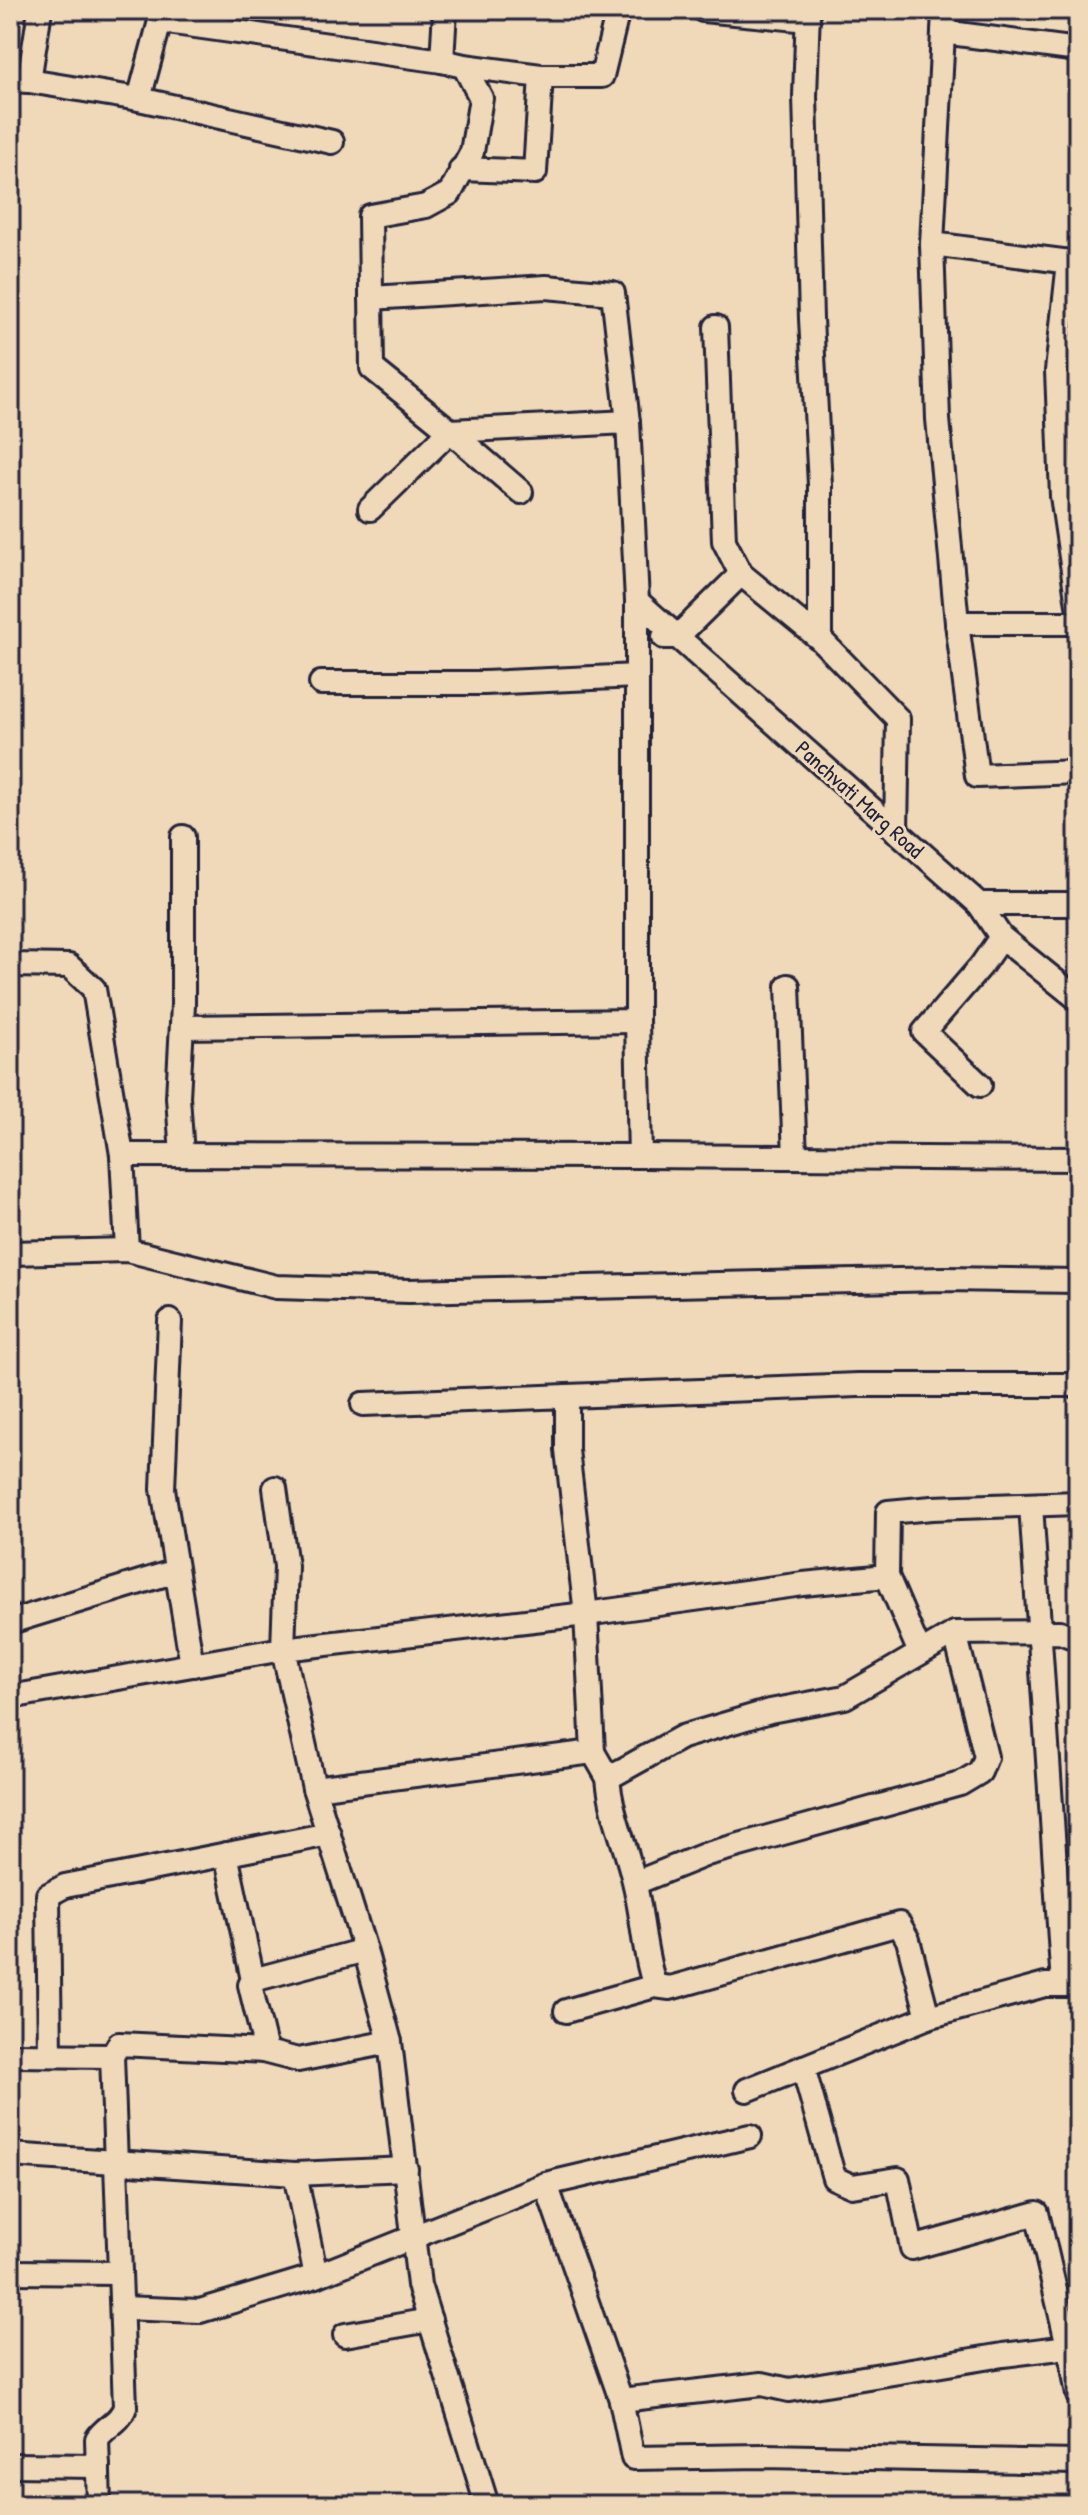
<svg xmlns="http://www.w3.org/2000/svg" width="1088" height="2515" font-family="'Patrick Hand',sans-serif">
<rect width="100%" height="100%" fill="#efd9b8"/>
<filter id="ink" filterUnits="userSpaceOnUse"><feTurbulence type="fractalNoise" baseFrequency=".0125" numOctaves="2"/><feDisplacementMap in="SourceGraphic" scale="16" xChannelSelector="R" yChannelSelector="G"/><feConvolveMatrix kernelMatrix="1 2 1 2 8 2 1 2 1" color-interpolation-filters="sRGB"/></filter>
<g filter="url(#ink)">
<!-- green -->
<path fill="#cdd88b" stroke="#787d63" stroke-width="2" d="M1078,272V498L1066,362Z"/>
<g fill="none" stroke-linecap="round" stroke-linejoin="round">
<!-- street casing -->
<g stroke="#22223b" stroke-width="28">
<g id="street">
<path d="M703,10L808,20"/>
<path d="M808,10L805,96L811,319L820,485V639"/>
<path d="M160,21L442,61L445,10"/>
<path d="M943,32L944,10"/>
<path d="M541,76H602L618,10"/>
<path d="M10,80L29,81L139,99L332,142"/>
<path d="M29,81L40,10"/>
<path d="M139,99L163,10"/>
<path d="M461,169L535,172L541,76L464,66"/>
<path d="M932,244L943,32L1078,50"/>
<path d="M1069,262L1057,371L1062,496L1078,605"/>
<path d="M1078,263L932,244L938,419L957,623L977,776L1078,772"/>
<path d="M371,298L546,287L613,293L628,422"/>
<path d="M716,327L724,541L741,574L820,639L898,719L896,831"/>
<path d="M370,509L450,431L521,492"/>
<path d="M637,601L979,904L1001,937L1078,999"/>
<path d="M957,623H1078"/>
<path d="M664,637H677L741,574"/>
<path d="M321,683H484L637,676"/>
<path d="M979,904H1078"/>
<path d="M10,965L69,966L94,989L122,1155L127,1250"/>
<path d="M788,986L795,1157"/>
<path d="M182,1027L637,1021V601L628,422L450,431L372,368L370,216L426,206L450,193L472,152L481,98L464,66L442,61"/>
<path d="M980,1085L924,1032L981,966L1001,937"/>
<path d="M122,1155L640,1156L637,1021"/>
<path d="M182,1155L178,1097L183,1005V837"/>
<path d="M640,1156L1078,1159"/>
<path d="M10,1253L127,1250L276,1287L409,1291L944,1279L1078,1281"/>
<path d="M170,1321L163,1489L192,1665"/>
<path d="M567,1396L858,1385H1078"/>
<path d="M363,1404L567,1396V1450L586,1614L593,1752"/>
<path d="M1031,1505L1063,1985"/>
<path d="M887,1576L920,1653"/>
<path d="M10,1622L176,1571"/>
<path d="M10,1697L283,1649L286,1566L275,1488"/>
<path d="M608,1778C611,1814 626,1846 634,1881C643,1916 643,1952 655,1986"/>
<path d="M314,1788L283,1649L586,1614L803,1584L887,1576L888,1512L932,1508L1078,1503"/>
<path d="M226,1854L253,1980"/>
<path d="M635,1883L707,1854L960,1784L980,1772L986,1757L955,1633"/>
<path d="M566,2011L655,1986L670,1988L899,1924L908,1940L928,2017"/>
<path d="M263,2051L298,2060L390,2042"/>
<path d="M10,2055L112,2056"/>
<path d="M50,2055L48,1895L65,1886L329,1834"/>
<path d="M803,2067L834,2178L852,2186L898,2179L912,2248L1037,2213L1073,2367"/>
<path d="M747,2090L928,2017L1045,1985H1077"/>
<path d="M10,2155L295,2174L406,2169"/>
<path d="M295,2174L316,2276"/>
<path d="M546,2184L621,2400L633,2458L763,2456L1078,2462"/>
<path d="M10,2272L120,2273"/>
<path d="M122,2308L200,2311L316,2276L546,2184L750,2136"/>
<path d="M345,2335L430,2320"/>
<path d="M1078,2365L1073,2367L1078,2395"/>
<path d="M621,2400L762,2384L789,2390L1003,2355L1068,2347"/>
<path d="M10,2465L98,2466"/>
<path d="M99,2505L97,2439C105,2426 120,2423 125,2407L112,2056L119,2044L266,2051L250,1985L253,1980L365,1950"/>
<path d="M487,2505L419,2285L390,2042L365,1950L314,1788L593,1752L608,1778L682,1737L770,1711L845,1697L955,1633L1060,1632L1078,1639"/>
</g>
</g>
<!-- street -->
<use href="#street" stroke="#efd9b8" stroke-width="22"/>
</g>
</g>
<g text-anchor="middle" stroke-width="6" stroke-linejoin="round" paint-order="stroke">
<!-- street labels -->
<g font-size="22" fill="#22223b" stroke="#efd9b8">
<text transform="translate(860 799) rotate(42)" y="8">Panchvati Marg Road</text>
</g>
</g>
<!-- margin -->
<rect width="1088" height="2515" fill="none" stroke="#efd9b8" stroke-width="40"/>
<rect x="20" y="20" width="1048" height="2475" fill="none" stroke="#22223b" stroke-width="3" filter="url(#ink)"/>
</svg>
